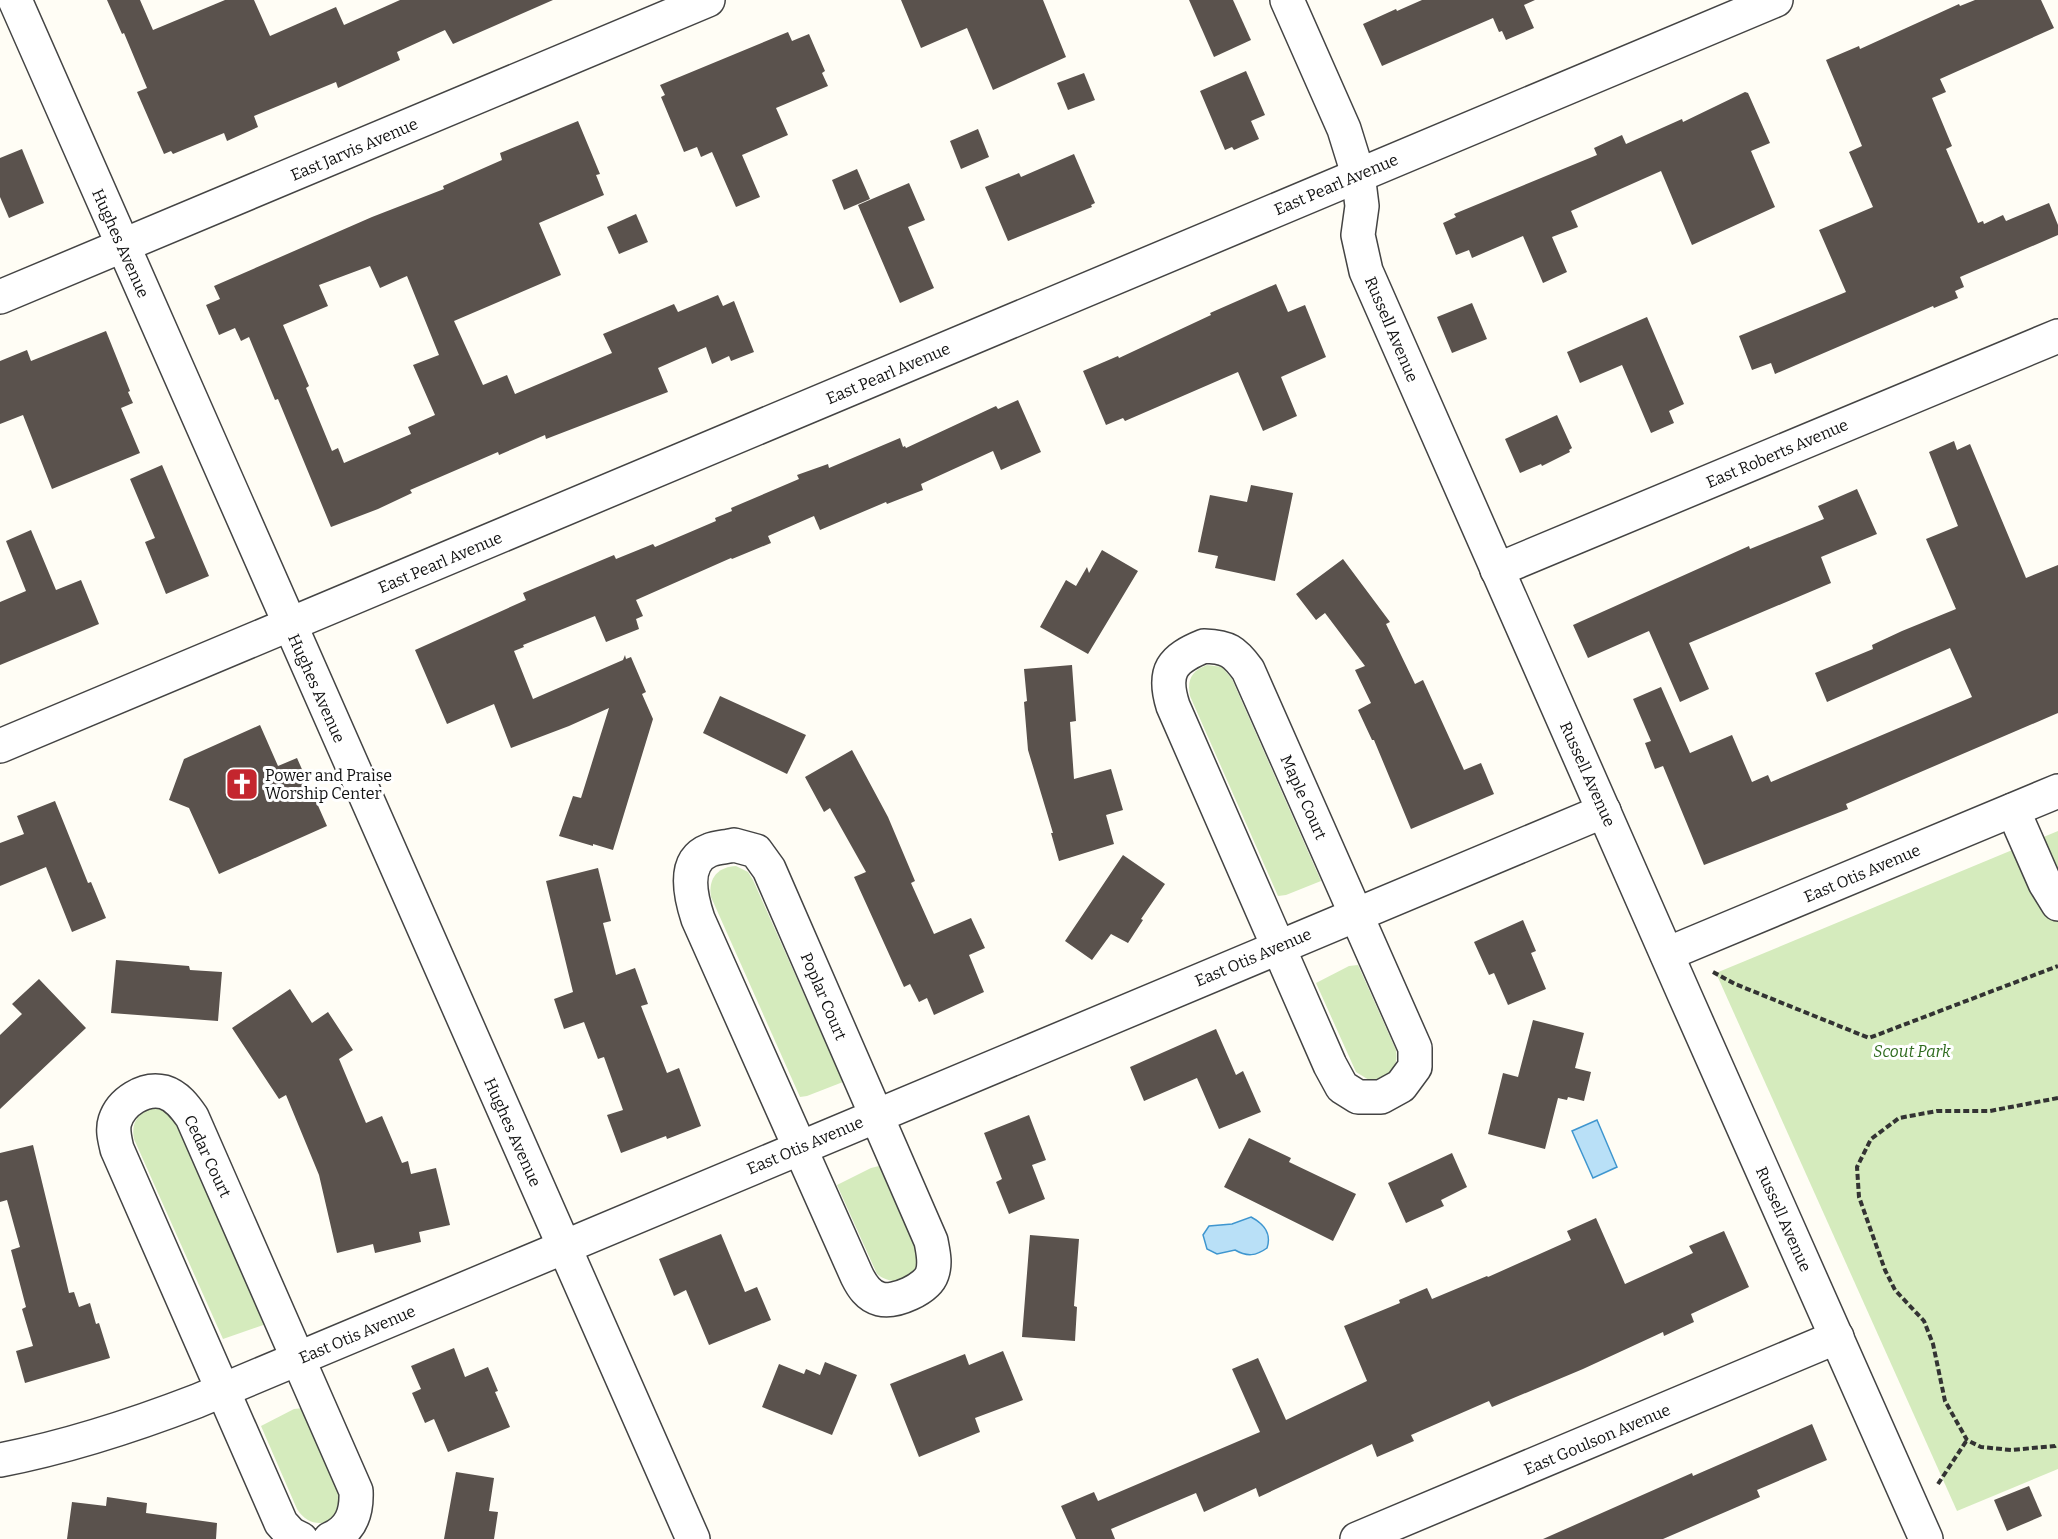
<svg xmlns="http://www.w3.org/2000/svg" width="2058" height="1539" font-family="Bitter,serif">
<rect width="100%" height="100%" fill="#fffdf5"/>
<!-- green -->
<g fill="#d5ebbd">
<path d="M1207,665L1222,667L1232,679L1321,881L1286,895L1278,896L1190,696C1187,680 1191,671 1207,665Z"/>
<path d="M2058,831V1469L1957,1511L1716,973Z"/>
<path d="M736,866L748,872L753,880L843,1082L807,1096L800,1097L711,897C708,879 717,867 736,866Z"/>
<path d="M1358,965L1396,1050C1398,1064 1394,1071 1383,1079L1369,1080L1356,1072L1316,983L1349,966Z"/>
<path d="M152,1108L166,1110L176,1122L266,1324L223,1339L134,1139C131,1123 137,1114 152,1108Z"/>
<path d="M879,1166L917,1252C921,1277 897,1290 877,1274L837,1185L871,1168Z"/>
<path d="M303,1408L340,1494C346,1522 313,1535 297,1509L261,1426L294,1409Z"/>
</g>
<!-- water -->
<g fill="#b9e0f7" stroke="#3f96cf" stroke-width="1.5">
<path d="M1597,1120L1617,1167L1593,1178L1572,1131Z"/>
<path d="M1251,1217C1264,1224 1272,1233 1267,1248C1256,1256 1247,1257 1235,1250L1217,1254L1207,1249L1203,1235L1209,1226L1232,1224Z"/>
</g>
<!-- building -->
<g fill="#5a524d" fill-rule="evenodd">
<path d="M107,0H140L153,30L225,0H254L270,36L336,7L344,25L400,0H553L453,44L445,30L397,52L400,60L338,88L336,82L254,116L258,127L227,141L224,133L173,154L171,151L164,154L137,92L147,88L124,33L122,34Z"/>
<path d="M901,0H1043L1066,57L993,90L967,28L921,48Z"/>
<path d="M1189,0H1233L1251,40L1214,57Z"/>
<path d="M1422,0H1535L1524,5L1534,28L1506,40L1502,31L1499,32L1493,18L1382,66L1363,24L1396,9L1397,11Z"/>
<path d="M1975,0H2041L2054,28L1940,79L1946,92L1932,98L1952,146L1946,149L1978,223L1983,221L1984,224L2003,215L2006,221L2049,203L2058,225V235L1960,277L1964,287L1955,291L1958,298L1934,308L1933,306L1775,374L1771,363L1752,370L1739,336L1846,292L1819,230L1873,207L1849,152L1862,146L1826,60L1859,46L1860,49L1959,4L1960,6Z"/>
<path d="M788,32L792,41L809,34L825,71L822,73L828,86L776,108L788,135L742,155L760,197L736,207L712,152L701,157L697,147L684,152L661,97L665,95L660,85Z"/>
<path d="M1246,71L1265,115L1251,121L1259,139L1234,150L1232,147L1225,150L1200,91Z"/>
<path d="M1084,73L1095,100L1068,110L1057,83Z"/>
<path d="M1745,92L1748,93L1770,143L1751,151L1775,207L1692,245L1661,171L1571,211L1578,227L1552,237L1567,272L1543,283L1523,236L1472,258L1469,250L1456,255L1443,223L1456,217L1454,214L1597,155L1594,148L1622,135L1626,144L1682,119L1683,122Z"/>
<path d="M578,121L600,174L596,175L604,195L539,223L561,275L454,321L483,385L507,375L515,394L612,353L603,334L674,304L678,312L718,295L723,306L734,301L754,352L731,361L729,356L712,364L706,347L658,368L668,392L546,439L545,435L499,455L498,452L410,490L412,493L378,509L331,527L278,399L275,400L249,337L241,341L235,328L219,335L206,305L220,299L214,286L372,217L444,189L443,186L502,160L500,153ZM370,266L380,288L407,276L439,355L413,365L435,415L408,427L411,434L344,463L338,448L332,451L306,388L309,386L283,325L328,306L319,285Z"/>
<path d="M978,129L989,157L961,169L950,141Z"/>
<path d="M22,149L44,203L9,218L0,197V158Z"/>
<path d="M1074,154L1095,203L1091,205L1092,207L1008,241L985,187L1019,173L1021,177Z"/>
<path d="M857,169L870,199L844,210L832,180Z"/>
<path d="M909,183L925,220L908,227L934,288L900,303L858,205Z"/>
<path d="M636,214L648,242L619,254L607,227Z"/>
<path d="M1276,284L1288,312L1305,305L1326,357L1281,377L1297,416L1263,431L1238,372L1125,421L1123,418L1106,425L1083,371L1118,356L1119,358L1211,315L1210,313Z"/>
<path d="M1472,303L1487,339L1452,353L1437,317Z"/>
<path d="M1647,317L1684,404L1669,411L1674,423L1651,433L1622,365L1580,383L1567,352Z"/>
<path d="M106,331L130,391L128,392L133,403L121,408L140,453L52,489L23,415L0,424V361L27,350L31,361Z"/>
<path d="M1018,400L1041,452L1001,470L993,451L921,484L923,490L887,504L886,502L820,530L814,516L768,536L771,543L732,559L731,558L636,600L643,616L636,619L639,629L606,642L595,616L523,645L524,647L514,651L533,699L623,660L625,655L626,659L631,657L646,692L642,694L653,719L613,850L593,844V846L559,836L573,796L581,798L609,708L569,726L511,748L494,704L447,724L415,650L526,600L523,593L614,555L616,559L653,544L655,547L716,521L715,518L732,511L731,508L799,479L797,475L828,464L829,468L900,438L903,447L905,446L906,448L996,406L998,409Z"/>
<path d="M1557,415L1572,448L1569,450L1570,452L1542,466L1541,464L1520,473L1505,439Z"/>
<path d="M1954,441L1957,450L1970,444L2026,578L2058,565V713L1846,804L1848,809L1704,865L1663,766L1655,769L1645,743L1651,741L1633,699L1661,687L1690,753L1732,735L1752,782L1768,775L1771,782L1972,697L1950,648L1827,702L1815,673L1873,649L1872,645L1902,631L1956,609L1926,539L1958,526L1929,452Z"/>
<path d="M162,465L209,576L166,594L145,542L155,538L130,479Z"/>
<path d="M1251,485L1293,493L1275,581L1215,568L1218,556L1198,552L1210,495L1247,502Z"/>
<path d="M1857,489L1877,534L1821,557L1831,583L1689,643L1709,689L1680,702L1649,631L1588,658L1573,625L1749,546L1750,549L1824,519L1818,506Z"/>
<path d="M31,530L56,590L81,580L99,624L0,665V602L26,591L6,541Z"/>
<path d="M1102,550L1138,571L1088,654L1040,627L1066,580L1076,586L1087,567L1089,573Z"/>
<path d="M1343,559L1390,622L1386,624L1415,684L1423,680L1464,770L1481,763L1494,794L1411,829L1374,740H1372L1358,710L1371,703L1355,670L1365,666L1325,613L1316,620L1296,594Z"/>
<path d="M1072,665L1076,721L1070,722L1074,779L1111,769L1123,810L1106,815L1114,844L1059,861L1051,833H1053L1028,750L1024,702L1027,701L1024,669Z"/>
<path d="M720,696L806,735L787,774L703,733Z"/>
<path d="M260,725L278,766L297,758L327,826L219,874L189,808L169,800L184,759Z"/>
<path d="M852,750L888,817L915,881L911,883L934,934L971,918L985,948L969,955L984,992L934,1015L927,998L919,1002L910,984L904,987L854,877L866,872L830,808L824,812L805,777Z"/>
<path d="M55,801L88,883L91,882L106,918L72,932L46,867L0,886V843L24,834L17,816Z"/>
<path d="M1123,855L1165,884L1141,919L1143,920L1128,943L1111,934L1092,960L1065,941Z"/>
<path d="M598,868L611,921L603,923L616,975L635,968L648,1004L641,1006L667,1073L679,1068L701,1126L667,1139L666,1136L621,1153L607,1115L623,1110L604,1057L598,1059L584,1022L564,1029L554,999L573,992L546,881Z"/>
<path d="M1523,920L1536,951L1531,953L1546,989L1508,1005L1494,973L1489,975L1474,942Z"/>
<path d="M116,960L189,966L190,970L222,972L218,1021L111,1013Z"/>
<path d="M39,979L86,1028L0,1109V1035L22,1014L12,1004Z"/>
<path d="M290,989L312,1023L328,1012L353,1050L339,1059L366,1123L382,1116L402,1163L408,1161L411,1174L436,1168L450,1225L419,1232L421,1242L375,1253L373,1244L337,1253L319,1175L286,1095L279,1099L232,1028Z"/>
<path d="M1533,1020L1584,1033L1575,1068L1591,1072L1584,1101L1568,1097L1567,1100L1558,1098L1545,1149L1488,1134L1503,1073L1518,1077Z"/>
<path d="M1216,1029L1236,1075L1243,1071L1261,1112L1219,1129L1197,1078L1144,1101L1130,1067Z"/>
<path d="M1029,1115L1046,1160L1032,1165L1045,1199L1009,1214L996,1182L1002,1179L984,1133Z"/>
<path d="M1249,1138L1291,1158L1289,1162L1356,1194L1333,1241L1224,1187Z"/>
<path d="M33,1145L69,1293L74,1292L79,1307L90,1303L96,1324L99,1323L110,1358L25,1383L16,1351L33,1346L22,1309L26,1307L11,1250L20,1247L7,1200L0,1202V1153Z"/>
<path d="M1452,1153L1467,1187L1441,1200L1444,1206L1406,1223L1388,1183Z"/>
<path d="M1596,1218L1625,1284L1693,1253L1689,1246L1724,1231L1749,1287L1691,1314L1694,1322L1664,1336L1663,1332L1583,1369L1492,1407L1489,1401L1411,1435L1414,1441L1377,1457L1372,1444L1259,1497L1256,1488L1204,1512L1196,1493L1111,1529L1115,1539H1076L1061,1506L1094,1492L1098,1501L1260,1432L1232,1369L1258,1358L1286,1420L1367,1381L1344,1326L1400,1303L1399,1300L1427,1288L1432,1299L1487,1276L1488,1277L1571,1240L1567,1231Z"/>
<path d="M721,1234L745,1292L757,1287L771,1320L709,1345L686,1290L674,1296L659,1259Z"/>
<path d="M1030,1235L1079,1239L1074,1306L1077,1307L1075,1341L1022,1337Z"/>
<path d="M454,1348L465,1377L488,1367L498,1391L495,1392L510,1427L448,1452L434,1419L425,1423L412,1393L421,1389L411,1366Z"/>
<path d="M1003,1351L1023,1400L975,1418L980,1432L919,1457L890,1384L965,1354L969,1365Z"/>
<path d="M825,1362L857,1375L832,1435L762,1407L779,1364L804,1374L806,1369L820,1375Z"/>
<path d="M1812,1424L1827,1460L1757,1490L1760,1497L1663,1539H1543L1692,1473L1693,1476Z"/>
<path d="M456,1472L494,1478L489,1511L498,1512L494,1539H444Z"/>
<path d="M2029,1486L2042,1516L2007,1531L1994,1500Z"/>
<path d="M107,1497L147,1503L146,1513L217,1523L216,1539H67L72,1502L106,1506Z"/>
</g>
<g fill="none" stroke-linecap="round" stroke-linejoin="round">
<!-- minor casing -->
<g stroke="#444" stroke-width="36">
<g id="minor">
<path d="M15,0L693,1539"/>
<path d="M1287,0L1344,129L1358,174L1362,206L1358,235L1366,271L1685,996L1926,1539"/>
<path d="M0,297L708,0"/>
<path d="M1497,570L2058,336"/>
<path d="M1204,646C1228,647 1234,651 1248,670L1415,1048V1067L1401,1086L1381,1097H1358L1342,1087L1330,1065L1173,706C1162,671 1172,659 1204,646Z"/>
<path d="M0,746L1776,0"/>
<path d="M2013,810L2045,883L2058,904"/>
<path d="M734,845L756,851L769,869L931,1241C933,1252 936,1263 932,1274C927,1289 895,1303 880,1299C868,1296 862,1286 857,1276L698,919C691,898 681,861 710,850C717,847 727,847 734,845Z"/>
<path d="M1667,954L2058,791"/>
<path d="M0,1460C68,1447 132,1426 197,1401L1604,811"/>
<path d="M301,1539L291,1534L281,1523L117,1149C115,1140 112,1130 115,1121C121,1102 144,1087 164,1092C177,1096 185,1107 192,1117L356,1491C357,1513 351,1530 330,1539"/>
<path d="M1357,1539L1837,1337"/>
</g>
</g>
<!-- path -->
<g stroke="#333" stroke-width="4" stroke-dasharray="6 3" stroke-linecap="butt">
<path d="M1713,972L1735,984L1869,1038L2058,966"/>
<path d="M2058,1098L1990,1111H1937L1899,1118L1871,1139L1857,1167L1859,1197L1885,1270L1895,1290L1924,1321L1933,1344L1945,1401L1967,1440L1981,1447L2011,1450L2055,1446L2058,1444"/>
<path d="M1938,1484L1967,1440"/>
</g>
<!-- minor -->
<use href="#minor" stroke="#fff" stroke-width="33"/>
</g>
<!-- icons -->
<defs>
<g id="church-square" transform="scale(1.725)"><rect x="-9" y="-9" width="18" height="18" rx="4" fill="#c4262e" stroke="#fff"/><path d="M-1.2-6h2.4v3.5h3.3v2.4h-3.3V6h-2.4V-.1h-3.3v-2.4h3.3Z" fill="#fff"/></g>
</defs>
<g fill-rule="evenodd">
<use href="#church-square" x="242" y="784"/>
</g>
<g text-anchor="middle" stroke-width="6" stroke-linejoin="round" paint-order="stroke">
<!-- street labels -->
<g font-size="16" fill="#111" stroke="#fff">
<text transform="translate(354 149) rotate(-23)" y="6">East Jarvis Avenue</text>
<text transform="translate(1336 184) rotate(-23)" y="6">East Pearl Avenue</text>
<text transform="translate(121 243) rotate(66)" y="6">Hughes Avenue</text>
<text transform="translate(1392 329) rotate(67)" y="6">Russell Avenue</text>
<text transform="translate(888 373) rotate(-23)" y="6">East Pearl Avenue</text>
<text transform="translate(1777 453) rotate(-23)" y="6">East Roberts Avenue</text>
<text transform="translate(440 562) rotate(-23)" y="6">East Pearl Avenue</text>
<text transform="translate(317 688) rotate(66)" y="6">Hughes Avenue</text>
<text transform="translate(1588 774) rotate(66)" y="6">Russell Avenue</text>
<text transform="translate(1304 797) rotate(66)" y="6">Maple Court</text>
<text transform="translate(1862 873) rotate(-23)" y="6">East Otis Avenue</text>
<text transform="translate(1253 957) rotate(-23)" y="6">East Otis Avenue</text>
<text transform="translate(824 996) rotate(67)" y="6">Poplar Court</text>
<text transform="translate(513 1132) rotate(66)" y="6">Hughes Avenue</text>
<text transform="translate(805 1145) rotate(-23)" y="6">East Otis Avenue</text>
<text transform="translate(208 1156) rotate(65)" y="6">Cedar Court</text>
<text transform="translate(1784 1219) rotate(66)" y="6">Russell Avenue</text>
<text transform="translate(357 1334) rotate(-23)" y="6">East Otis Avenue</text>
<text transform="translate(1597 1439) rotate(-23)" y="6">East Goulson Avenue</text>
</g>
<!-- poi labels -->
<g font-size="16" fill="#111" stroke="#fff" text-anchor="start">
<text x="265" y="781">Power and Praise<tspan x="265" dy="18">Worship Center</tspan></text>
</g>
<!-- park labels -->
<g font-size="16" font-style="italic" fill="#2f6b1f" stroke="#fff">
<text x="1912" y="1057">Scout Park</text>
</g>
</g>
</svg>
